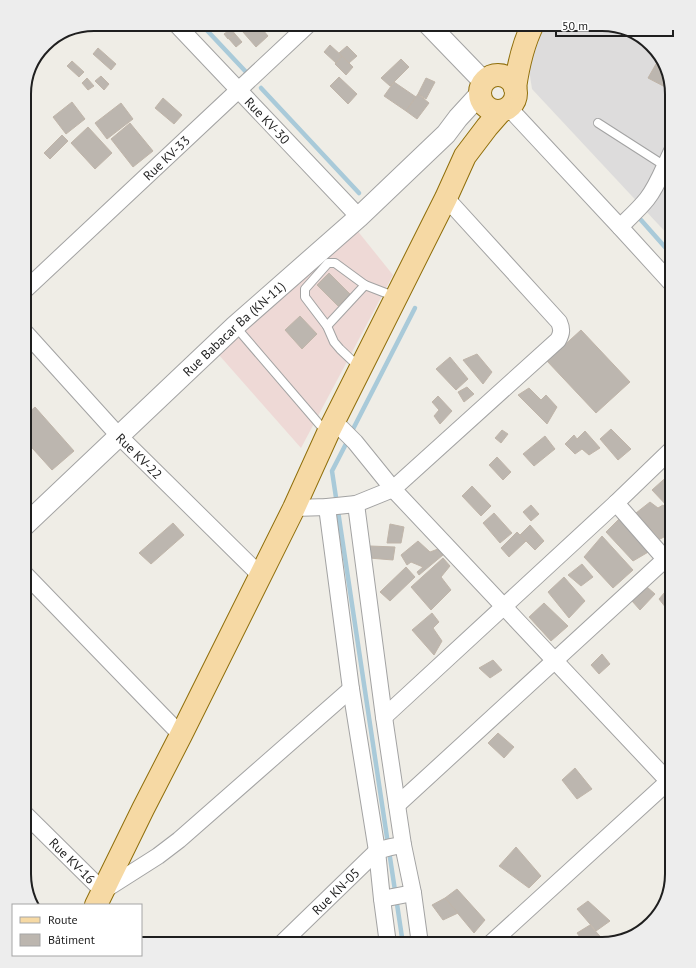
<svg xmlns="http://www.w3.org/2000/svg" width="696" height="968" font-family="'PT Sans',sans-serif">
<rect width="100%" height="100%" fill="#efede6"/>
<!-- residential -->
<path fill="#dddcdc" d="M544,24H606L637,34L662,59L672,94V239L532,89L527,57Z"/>
<!-- commercial -->
<path fill="#eed9d6" d="M352,224L393,275L301,448L219,355Z"/>
<g fill="none" stroke-linecap="round" stroke-linejoin="round">
<!-- stream -->
<g stroke="#a9cad9" stroke-width="4.5">
<path d="M201,24L247,73"/>
<path d="M261,88L359,193"/>
<path d="M641,220L672,255"/>
<path d="M351,433L415,308"/>
<path d="M348,440L332,471L403,944"/>
</g>
</g>
<!-- building -->
<g fill="#bcb6af" stroke="#c0b5a9">
<path d="M236,24H258L268,36L256,47Z"/>
<path d="M231,29L235,34L228,39L224,34Z"/>
<path d="M235,34L242,42L236,47L229,39Z"/>
<path d="M330,45L342,56L336,63L324,52Z"/>
<path d="M347,46L357,56L349,63L339,53Z"/>
<path d="M98,48L116,64L111,70L93,54Z"/>
<path d="M342,56L353,67L346,75L335,64Z"/>
<path d="M401,59L409,67L390,86L381,78Z"/>
<path d="M72,61L84,72L79,77L67,66Z"/>
<path d="M656,64L665,68L671,90L648,78Z"/>
<path d="M101,76L109,84L104,90L95,81Z"/>
<path d="M339,77L357,94L348,104L330,86Z"/>
<path d="M87,78L94,86L88,90L82,83Z"/>
<path d="M426,78L435,82L426,99L418,94Z"/>
<path d="M394,82L416,97L406,111L384,96Z"/>
<path d="M418,94L429,103L417,119L406,111Z"/>
<path d="M163,98L182,115L174,124L155,108Z"/>
<path d="M72,102L85,119L66,134L53,117Z"/>
<path d="M121,103L133,119L107,139L95,123Z"/>
<path d="M130,123L153,151L133,167L111,139Z"/>
<path d="M88,127L112,153L95,169L71,143Z"/>
<path d="M62,135L68,141L50,159L44,153Z"/>
<path d="M329,273L350,294L338,306L317,285Z"/>
<path d="M300,316L317,334L302,349L285,330Z"/>
<path d="M581,330L630,382L596,413L547,361Z"/>
<path d="M477,354L492,372L483,384L463,360Z"/>
<path d="M450,357L468,379L456,390L436,369Z"/>
<path d="M467,387L474,394L464,402L458,392Z"/>
<path d="M529,388L541,400L546,395L557,407L547,424L518,395Z"/>
<path d="M438,396L452,411L440,424L434,416L439,410L432,402Z"/>
<path d="M35,407L74,451L52,470L24,439V417Z"/>
<path d="M611,429L631,449L618,460L600,439Z"/>
<path d="M502,430L508,434L501,443L495,438Z"/>
<path d="M585,431L600,448L589,455L582,449L575,454L565,444L574,435L577,439Z"/>
<path d="M545,436L555,449L534,466L523,454Z"/>
<path d="M497,457L511,472L503,480L489,465Z"/>
<path d="M672,472V508L670,509L652,490Z"/>
<path d="M472,486L491,506L481,516L462,496Z"/>
<path d="M650,502L658,508L663,505L672,514V533L660,539L636,513Z"/>
<path d="M531,505L539,514L531,521L523,512Z"/>
<path d="M494,513L512,533L500,543L483,523Z"/>
<path d="M619,519L650,551L633,561L606,532Z"/>
<path d="M173,523L184,535L151,564L139,553Z"/>
<path d="M390,524L404,527L401,543H387Z"/>
<path d="M530,525L544,541L535,550L520,535Z"/>
<path d="M517,532L526,541L509,557L501,548Z"/>
<path d="M602,536L633,570L613,588L584,557Z"/>
<path d="M418,541L430,552L438,549L443,555L419,575L417,572L423,567L411,562L407,565L401,555Z"/>
<path d="M370,546L395,547L393,560L369,558Z"/>
<path d="M443,558L450,566L441,577L451,590L431,610L411,587Z"/>
<path d="M582,564L593,577L581,586L568,575Z"/>
<path d="M406,567L415,577L390,601L380,592Z"/>
<path d="M564,577L585,601L569,618L548,592Z"/>
<path d="M647,587L655,594L640,610L632,601Z"/>
<path d="M665,592L672,600V610L670,613L659,599Z"/>
<path d="M544,603L568,626L551,641L529,617Z"/>
<path d="M432,613L439,622L433,628L442,641L434,655L412,630Z"/>
<path d="M602,654L610,664L599,674L591,665Z"/>
<path d="M493,660L502,670L490,678L479,668Z"/>
<path d="M498,733L514,747L504,758L488,743Z"/>
<path d="M575,768L592,789L577,799L562,780Z"/>
<path d="M516,847L541,876L529,888L499,866Z"/>
<path d="M457,889L485,920L474,933L445,898Z"/>
<path d="M445,898L458,913L443,920L432,905Z"/>
<path d="M588,901L610,921L596,931L577,909Z"/>
<path d="M590,925L606,943L602,944H585L577,933Z"/>
</g>
<g fill="none" stroke-linecap="round" stroke-linejoin="round">
<!-- service casing -->
<g stroke="#a3a3a3" stroke-width="10">
<g id="service">
<path d="M598,123L665,166"/>
<path d="M235,326L326,432"/>
<path d="M327,326L365,285"/>
<path d="M360,368L340,349L334,342L327,326L305,297V289L328,263H335L365,285L396,297"/>
</g>
</g>
<!-- minor casing -->
<g stroke="#a3a3a3" stroke-width="18">
<g id="minor">
<path id="s1" d="M176,24L359,217"/>
<path d="M509,108L620,227L672,284"/>
<path d="M620,227C629,218 639,209 647,199C658,185 664,167 672,151"/>
<path id="s2" d="M24,291L309,24"/>
<path id="s3" d="M24,331L119,436L260,575"/>
<path d="M334,421L355,442L393,489L672,785"/>
<path d="M616,503L665,559"/>
<path d="M356,504L384,717L397,805L403,845L413,893L420,944"/>
<path d="M327,507L351,689L377,851L382,899L388,944"/>
<path d="M294,508L327,507L356,504L393,489L558,340C562,333 562,329 559,322L446,198"/>
<path d="M24,573L181,735"/>
<path d="M384,717L616,503L672,449"/>
<path d="M397,805L672,553"/>
<path id="s4" d="M24,813L103,891L158,856L179,840L351,689"/>
<path d="M382,899L413,893"/>
<path id="s5" d="M281,944L377,851C386,848 394,846 403,845"/>
<path d="M490,944L672,778"/>
</g>
</g>
<!-- tertiary casing -->
<g stroke="#a3a3a3" stroke-width="22">
<g id="tertiary">
<path d="M428,24L484,82"/>
<path id="s6" d="M24,526L235,326L359,217L446,134L458,118L480,94"/>
</g>
</g>
<!-- primary casing -->
<g stroke="#8f6e0a" stroke-width="24">
<g id="primary">
<circle cx="498" cy="93" r="18"/>
<path d="M515,88C518,67 523,44 533,24"/>
<path d="M96,905L143,809L181,735L294,508L328,433L446,198L465,156L487,127L501,111"/>
</g>
</g>
<!-- service -->
<use href="#service" stroke="#fff" stroke-width="8"/>
<!-- minor -->
<use href="#minor" stroke="#fff" stroke-width="16"/>
<!-- tertiary -->
<use href="#tertiary" stroke="#fff" stroke-width="20"/>
<!-- primary -->
<use href="#primary" stroke="#f6d9a4" stroke-width="22"/>
</g>
<g text-anchor="middle" stroke-width="4" stroke-linejoin="round" paint-order="stroke">
<!-- street labels -->
<g font-size="13" fill="#1f1f1f" stroke="#fff">
<text dy="5" stroke="none"><textPath href="#s1" startOffset="133">Rue KV-30</textPath></text>
<text dy="5" stroke="none"><textPath href="#s2" startOffset="195">Rue KV-33</textPath></text>
<text dy="5" stroke="none"><textPath href="#s6" startOffset="288">Rue Babacar Ba (KN-11)</textPath></text>
<text dy="5" stroke="none"><textPath href="#s3" startOffset="170">Rue KV-22</textPath></text>
<text dy="5" stroke="none"><textPath href="#s4" startOffset="68">Rue KV-16</textPath></text>
<text dy="5" stroke="none"><textPath href="#s5" startOffset="76">Rue KN-05</textPath></text>
</g>
</g>
<!-- crop -->
<path d="M0 0H696V968H0ZM94 31H602A63 63 0 0 1 665 94V874A63 63 0 0 1 602 937H94A63 63 0 0 1 31 874V94A63 63 0 0 1 94 31Z" fill="#ededed" fill-rule="evenodd"/>
<path fill="none" stroke="#1f1f1f" stroke-width="2" d="M94 31H602A63 63 0 0 1 665 94V874A63 63 0 0 1 602 937H94A63 63 0 0 1 31 874V94A63 63 0 0 1 94 31Z"/>
<!-- legend -->
<rect x="12" y="904" width="130" height="52" fill="#ffffff" stroke="#a5a5a5"/>
<rect x="20" y="917" width="20" height="6" fill="#f6d9a4" stroke="#a5a5a5"/>
<text x="48" y="924" font-size="12" fill="#1f1f1f">Route</text>
<rect x="20" y="934" width="20" height="12" fill="#bcb6af" stroke="#a5a5a5"/>
<text x="48" y="944" font-size="12" fill="#1f1f1f">Bâtiment</text>
<!-- scale -->
<path d="M556 30v6h117v-6" fill="none" stroke="#1f1f1f" stroke-width="2"/>
<text x="562" y="30" font-size="12" fill="#1f1f1f" stroke="#ffffff" stroke-width="3" paint-order="stroke">50 m</text>
</svg>
